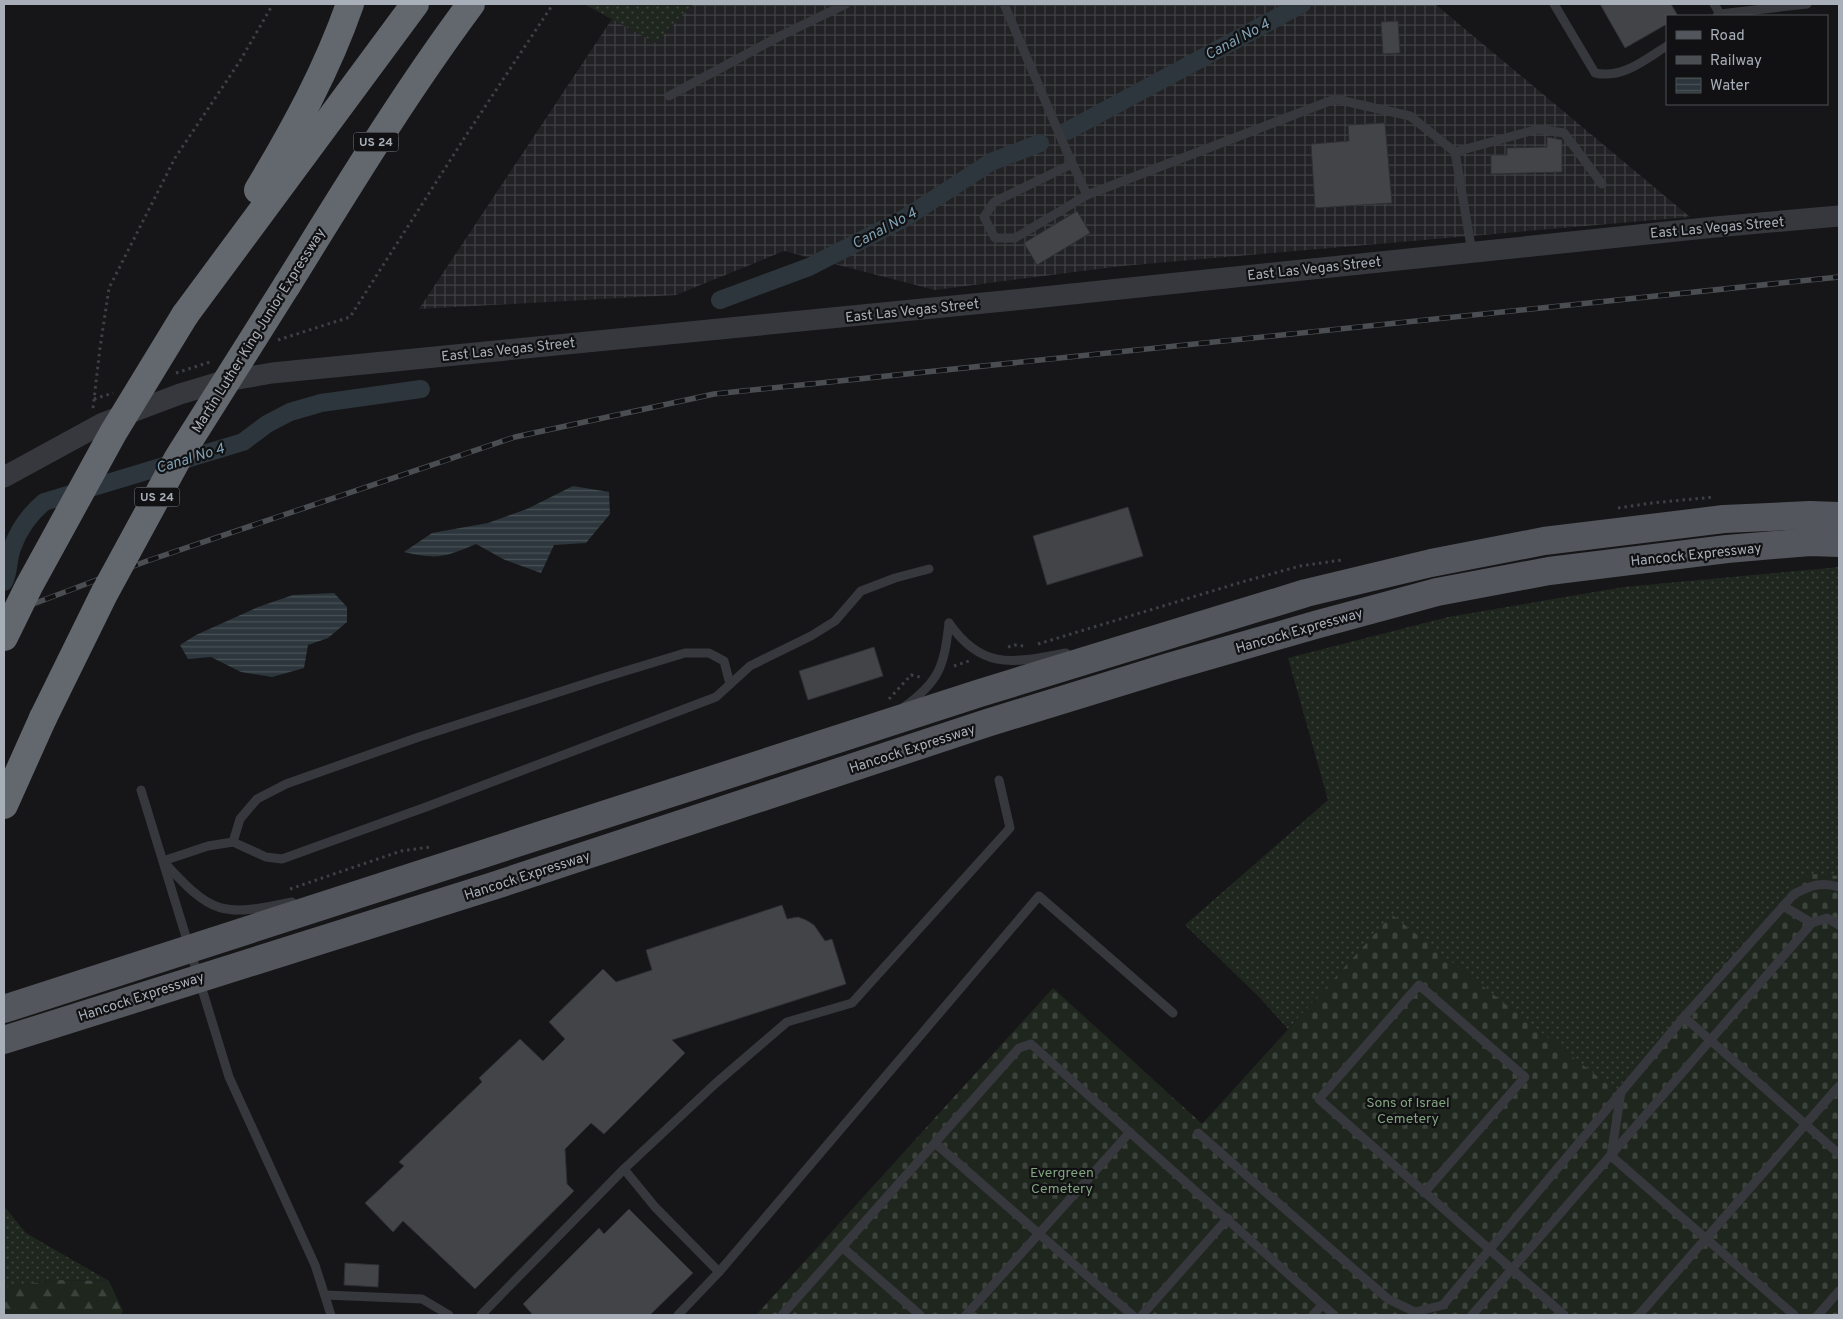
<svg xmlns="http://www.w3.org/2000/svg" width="1843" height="1319" font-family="Overpass,sans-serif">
<defs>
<pattern id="industrial-grid" width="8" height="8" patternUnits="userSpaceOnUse" patternTransform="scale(1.25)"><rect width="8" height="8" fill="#222225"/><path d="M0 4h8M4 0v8" fill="none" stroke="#3f4043"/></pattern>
<pattern id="grass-dots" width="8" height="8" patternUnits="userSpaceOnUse" patternTransform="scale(1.25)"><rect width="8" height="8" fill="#1e261e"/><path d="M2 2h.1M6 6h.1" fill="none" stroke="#3c433d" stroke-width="1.8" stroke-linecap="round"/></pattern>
<pattern id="forest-firs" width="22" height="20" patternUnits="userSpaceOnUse" patternTransform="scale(1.25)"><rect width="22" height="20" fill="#1e261e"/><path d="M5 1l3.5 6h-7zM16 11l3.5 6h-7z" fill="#3c433d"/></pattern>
<pattern id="cemetery-stones" width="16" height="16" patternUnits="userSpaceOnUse" patternTransform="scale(1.25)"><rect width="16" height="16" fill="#1e261e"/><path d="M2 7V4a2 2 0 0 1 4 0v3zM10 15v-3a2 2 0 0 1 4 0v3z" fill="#3c433d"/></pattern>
<pattern id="water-rules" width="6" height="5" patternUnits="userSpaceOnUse" patternTransform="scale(1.25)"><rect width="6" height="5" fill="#2c363c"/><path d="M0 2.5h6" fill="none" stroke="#485156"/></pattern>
</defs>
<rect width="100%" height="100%" fill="#161618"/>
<!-- industrial -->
<path fill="url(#industrial-grid)" d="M693,4H1435L1690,217L1122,266L935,290L784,251L676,295L419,309L612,19L656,43Z"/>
<!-- grass -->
<g fill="url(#grass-dots)">
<path d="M584,4H693L656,43Z"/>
<path d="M1839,567V876L1793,883L1616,1091L1392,916L1288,1029L1259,997L1185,925L1328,800L1288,658L1448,617L1624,587Z"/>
<path d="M4,1206L26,1233L109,1281L55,1280L4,1288Z"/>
</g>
<!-- forest -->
<path fill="url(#forest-firs)" d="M55,1280L109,1281L123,1311L121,1315H4V1288Z"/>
<!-- cemetery -->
<path fill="url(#cemetery-stones)" d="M1813,874L1839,876V1315H756L1053,988L1202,1124L1392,915L1616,1091L1793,883Z"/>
<!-- water -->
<g fill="url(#water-rules)">
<path d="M573,486L609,492L610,514L586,543L554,545L541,573L505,560L476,544C445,557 438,560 404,552L432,533L488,523L527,509Z"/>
<path d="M334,593L347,607V622L328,638L308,645L304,668L272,677L241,672L211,657L188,659L180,645L196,635L258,607L293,595Z"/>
</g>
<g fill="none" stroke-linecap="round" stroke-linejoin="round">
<!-- canal -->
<g stroke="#2c363c" stroke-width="18">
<path d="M1067,131L1302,4"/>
<path d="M720,300L809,267L905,218L991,162L1040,143"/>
<path d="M4,582C9,572 8,559 12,548C18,531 30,514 44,502L243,442L267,424L290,412L321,403L421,389"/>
</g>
</g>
<!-- building -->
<g fill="#424448" stroke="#303034">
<path d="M1600,4H1671L1678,16H1667V24L1625,48Z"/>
<path d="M1398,21L1400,53L1383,54L1381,22Z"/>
<path d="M1385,123L1392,203L1315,208L1311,144L1349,141L1348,125Z"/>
<path d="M1547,137L1562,140V172L1491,174V155H1507V148L1547,147Z"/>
<path d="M1077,211L1090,233L1037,265L1024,243Z"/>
<path d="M1128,507L1143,556L1047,585L1033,536Z"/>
<path d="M874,647L883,676L808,700L799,671Z"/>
<path d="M782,905L787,919L798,917L806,920L814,925L825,941L832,939L846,984L672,1040L685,1053L604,1134L591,1123L565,1149L567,1184L574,1191L475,1289L403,1221L393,1232L365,1203L404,1166L399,1162L482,1082L479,1078L520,1039L543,1061L565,1039L549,1022L603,969L616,982L652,970L646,950Z"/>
<path d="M629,1209L693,1273L650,1315H533L523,1304L599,1228L604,1234Z"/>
<path d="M345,1263L379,1265L378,1287L344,1285Z"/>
</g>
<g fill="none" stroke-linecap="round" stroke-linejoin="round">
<!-- path -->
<g stroke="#3d4044" stroke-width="3" stroke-dasharray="2.5 4" stroke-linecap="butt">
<path d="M278,340L350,317L465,137L553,4"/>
<path d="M176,373L213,361"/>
<path d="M94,399L113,393"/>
<path d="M93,408L100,348L109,288L175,158L240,61L273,4"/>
<path d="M1618,508L1652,503L1714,497"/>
<path d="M1038,644L1242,582L1300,566L1342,560"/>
<path d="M1008,647L1015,645L1024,646"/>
<path d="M954,666L969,661"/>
<path d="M889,699L911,675L920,677"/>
<path d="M290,889L401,851L430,847"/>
</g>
<!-- service -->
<g stroke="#37383d" stroke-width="9">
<path d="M1004,4L1067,152L1087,195L1335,99L1410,116L1455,152L1472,252"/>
<path d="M1554,4L1595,73C1623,79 1644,60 1667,46"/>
<path d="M1714,4L1720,14"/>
<path d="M1717,16L1720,14L1807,4"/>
<path d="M669,96L780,36L846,4"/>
<path d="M1455,152L1538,129L1564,133L1602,184"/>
<path d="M1072,164L994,202L984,217L995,238H1015L1087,195"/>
<path d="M949,623C983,672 1015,662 1066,653"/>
<path d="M904,707C940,681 944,666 949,623"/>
<path d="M141,790L229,1077L315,1265L331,1315"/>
<path d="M233,842L240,819L257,799L286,784L419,737L609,676L685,653H709L724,661L730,684"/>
<path d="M292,902C221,917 212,915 163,861L208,846L233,842L266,857L282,859L426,807L716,697L750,666L811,636L835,621L861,591L895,578L929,569"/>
<path d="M1783,906L1812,923L1827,918L1839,925"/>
<path d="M1684,1017L1839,1154"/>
<path d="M1621,1092L1611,1156L1794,1315"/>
<path d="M1198,1133L1388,1299L1415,1312L1443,1305L1684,1017L1794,894C1810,886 1821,881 1839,887"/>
<path d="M935,1143L1132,1315"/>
<path d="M624,1169L655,1207L719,1272"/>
<path d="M1424,1193L1525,1077L1419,985L1319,1099L1564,1315"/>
<path d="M842,1247L920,1315"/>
<path d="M325,1295L422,1299L449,1315"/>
<path d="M481,1315L624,1169L716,1083L787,1022L852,1003L1010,828L999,780"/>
<path d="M678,1315L719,1272L1039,896L1173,1013"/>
<path d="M782,1315L1019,1048L1031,1044L1334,1315"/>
<path d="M966,1315L1130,1132"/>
<path d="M1142,1315L1228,1218"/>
<path d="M1313,1315L1322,1305"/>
<path d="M1472,1315L1812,923"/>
<path d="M1639,1315L1839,1086"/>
<path d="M1818,1315L1839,1291"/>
</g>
<!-- tertiary -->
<path stroke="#37383d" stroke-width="21" d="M4,477L103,423L180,394L220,382L272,373L1024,299L1715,227L1839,216"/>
<!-- primary -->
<g stroke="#53565c" stroke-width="28">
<path d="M4,1009L980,693L1306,593L1431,563L1544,541L1724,519L1810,515L1839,516"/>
<path d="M4,1040L493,886L987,723L1169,667L1315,625L1437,592L1549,571L1727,549L1810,542L1839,543"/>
</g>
<!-- motorway -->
<g stroke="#63676e" stroke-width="28">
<path d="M258,190C294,130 327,70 350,4"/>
<path d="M287,285C346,190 404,94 471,4"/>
<path d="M185,315L415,4"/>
<path d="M4,805L43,718"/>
</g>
<!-- rail casing -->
<g stroke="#4a4d52" stroke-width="5.5">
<path id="rail" d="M4,615L147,561L515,437L714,394L1839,277"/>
</g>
<!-- rail -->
<use href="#rail" stroke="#111113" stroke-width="4" stroke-dasharray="11" stroke-linecap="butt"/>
<!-- motorway-bridge -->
<g stroke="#63676e" stroke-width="28">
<path d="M4,637L29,586L113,433L185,315"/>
<path d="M43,718L104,594L178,458L287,285"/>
</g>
</g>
<g text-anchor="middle" stroke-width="4.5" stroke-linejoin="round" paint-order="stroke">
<!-- shield labels -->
<g fill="#111113" stroke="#7b8086" stroke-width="1">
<rect x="353.5" y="132.5" width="45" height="19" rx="4"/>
<rect x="134.5" y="487.5" width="45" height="19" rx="4"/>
</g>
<g font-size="12" font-weight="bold" fill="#a8afb8">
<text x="376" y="146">US 24</text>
<text x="157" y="501">US 24</text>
</g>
<!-- street labels -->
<g font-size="14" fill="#a8afb8" stroke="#111113">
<text transform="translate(1717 227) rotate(-5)" y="5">East Las Vegas Street</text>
<text transform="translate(1314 268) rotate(-6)" y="5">East Las Vegas Street</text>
<text transform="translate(912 310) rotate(-6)" y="5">East Las Vegas Street</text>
<text transform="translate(258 330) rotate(-58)" y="5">Martin Luther King Junior Expressway</text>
<text transform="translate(508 349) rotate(-6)" y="5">East Las Vegas Street</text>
<text transform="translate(1696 554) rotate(-6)" y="5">Hancock Expressway</text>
<text transform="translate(1299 630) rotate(-16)" y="5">Hancock Expressway</text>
<text transform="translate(912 748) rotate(-18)" y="5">Hancock Expressway</text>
<text transform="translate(527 875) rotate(-18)" y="5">Hancock Expressway</text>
<text transform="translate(141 996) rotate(-18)" y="5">Hancock Expressway</text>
</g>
<!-- park labels -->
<g font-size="14" fill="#81a37f" stroke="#111113">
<text x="1408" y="1107">Sons of Israel<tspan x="1408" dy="16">Cemetery</tspan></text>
<text x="1062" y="1177">Evergreen<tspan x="1062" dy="16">Cemetery</tspan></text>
</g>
<!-- water labels -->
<g font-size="15" font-style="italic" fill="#7fa0b3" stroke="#111113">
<text transform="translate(1237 39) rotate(-28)" y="5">Canal No 4</text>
<text transform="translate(884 228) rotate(-28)" y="5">Canal No 4</text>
<text transform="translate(190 458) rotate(-17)" y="5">Canal No 4</text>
</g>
</g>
<!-- border -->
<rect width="1843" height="1319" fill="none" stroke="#a8afb8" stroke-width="10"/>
<!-- legend -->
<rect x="1666" y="15" width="162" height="90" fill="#111113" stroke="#4d5055"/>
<rect x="1676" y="31" width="25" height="8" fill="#53565c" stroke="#4d5055"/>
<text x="1710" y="40" font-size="15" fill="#a8afb8">Road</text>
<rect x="1676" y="56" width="25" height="8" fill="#4a4d52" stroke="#4d5055"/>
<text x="1710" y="65" font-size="15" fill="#a8afb8">Railway</text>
<rect x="1676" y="78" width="25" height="15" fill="url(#water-rules)" stroke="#4d5055"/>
<text x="1710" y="90" font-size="15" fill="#a8afb8">Water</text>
</svg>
